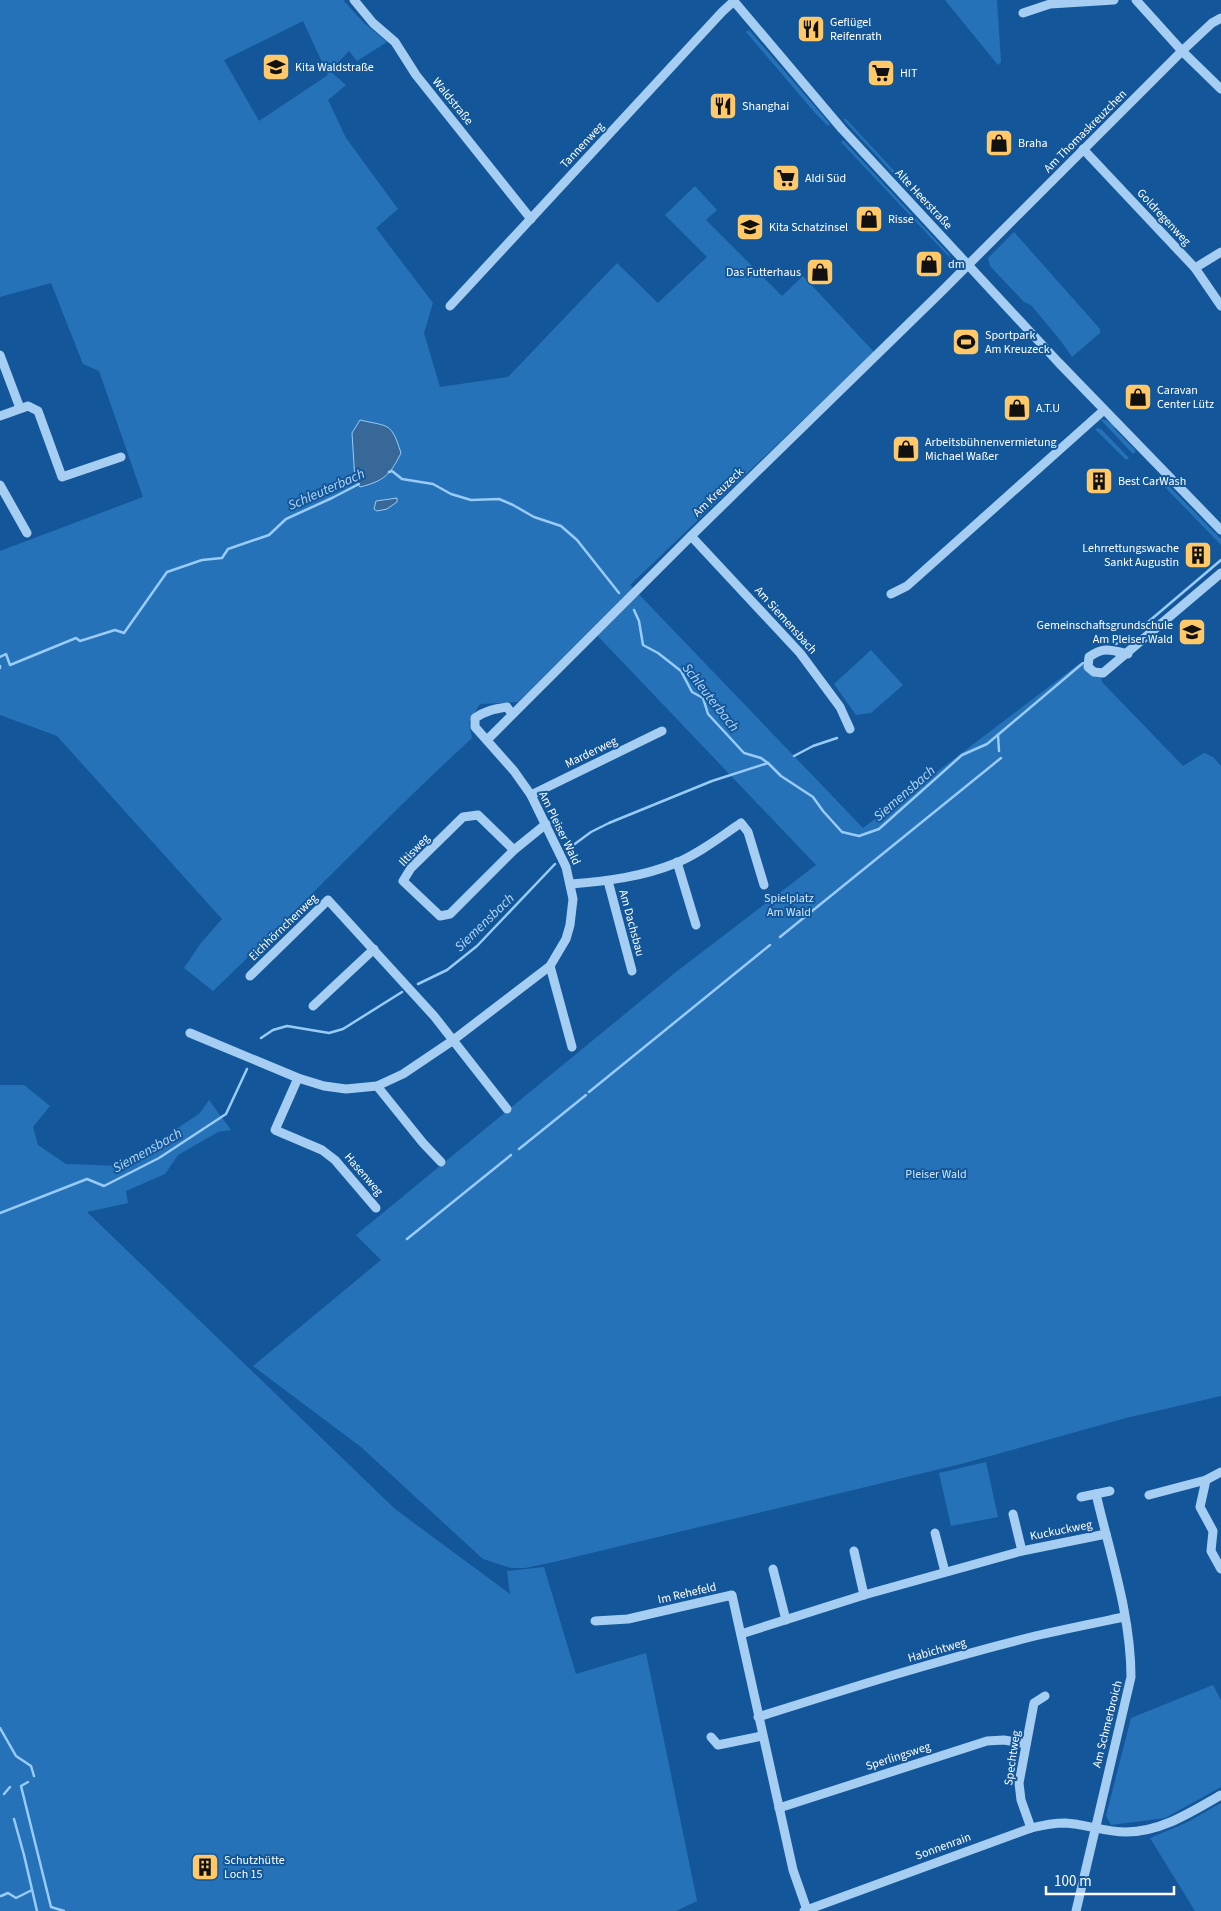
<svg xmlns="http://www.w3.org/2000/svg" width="1221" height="1911" font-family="'Source Sans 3',sans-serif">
<rect width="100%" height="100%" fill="#13579a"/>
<!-- green -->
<g fill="#2672b8" fill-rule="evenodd">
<path d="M0,0H343L364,23L387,42L357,61L349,51L330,71L346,85L328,100L346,138L398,209L376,228L433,303L424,333L440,387L508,377L617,263L658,303L707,257L665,215L695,186L717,210L706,220L782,296L803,276L874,352L630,585L863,828L1080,663L1101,674L1102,682L1183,766L1204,753L1213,757L1221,766V1396L1126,1418L965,1463L554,1562L525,1568H511L483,1559L361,1447L253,1366L381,1260L356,1235L676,972L816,865L592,630L518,702L480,704L469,722L472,738C383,820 300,908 213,991L184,968L201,943L222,919L57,736L0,715V551L143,497L99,371L83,364L51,283L0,297ZM303,21L328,75L259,121L224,60ZM352,434L401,453L354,452Z"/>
<path d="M945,0H997L1001,62L998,65Z"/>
<path d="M749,30L830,124L828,126L816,114L746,32Z"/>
<path d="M843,119H846L910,188L908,190Z"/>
<path d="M843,140L949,254L950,258L841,142Z"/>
<path d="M1014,232L1100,329V333L1072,357L1061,341L1035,310L1031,305L1024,302L990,266L988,258Z"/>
<path d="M1100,419L1106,420L1115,426V429L1136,451L1133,454Z"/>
<path d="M1098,428L1102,430L1129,458L1126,460L1095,429Z"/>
<path d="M1165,485H1168L1221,539V545L1164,486Z"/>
<path d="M871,650L903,685L871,713L856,715L834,684Z"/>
<path d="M0,1085H24L50,1106L33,1127L38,1145L66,1164L122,1166L200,1113L209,1100L231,1130L218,1132L178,1155L165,1174L126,1191L128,1203L87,1212L395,1509L510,1594L507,1571L544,1567L576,1674L646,1653L697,1901L676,1911H0Z"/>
<path d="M986,1462L998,1517L951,1526L939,1473Z"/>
<path d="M1213,1685L1221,1700V1787L1165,1818L1111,1825L1106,1816L1131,1718Z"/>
<path d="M1221,1803V1911H1195L1150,1838L1186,1823Z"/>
</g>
<!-- water -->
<g fill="#376898" stroke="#98cbf6">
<path d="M360,420C390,427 391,422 401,453C390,475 384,481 360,487L355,481L352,433Z"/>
<path d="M397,498V502L387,509L377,511L374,509L376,501Z"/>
</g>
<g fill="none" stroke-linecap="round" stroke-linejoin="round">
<!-- stream -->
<g stroke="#98cbf6" stroke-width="2.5">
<path d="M389,472L392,471L402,479L433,484L451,494L471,500L499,499L513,505L534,517L561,526L577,540L619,593"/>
<path d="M634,610L639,621L643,645L658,653L681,671L692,692L703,698L708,714L744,753L761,758L768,763"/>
<path d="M1141,628L1221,560"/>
<path d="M1116,644L1130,636"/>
<path d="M0,657L6,654L10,665L76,638L80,641L115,630L124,633L167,572L202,560L222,558L228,549L269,535L286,519L332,498L359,484"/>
<path d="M0,666V668"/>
<path d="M998,735L999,751"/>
<path d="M794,756L813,746L837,738"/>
<path d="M568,849L591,832L609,823L712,781L768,763L781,776L813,797L823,811L842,832L859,836L879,829L962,755L987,744L1083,663"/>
<path d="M780,937L1001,758"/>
<path d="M418,984L447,970L477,946L555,864"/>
<path d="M261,1038L273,1030L287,1026L329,1033L343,1029L402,992"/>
<path d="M589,1092L770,945"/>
<path d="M519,1149L586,1095"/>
<path d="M0,1213L87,1179L104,1186L159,1158L226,1114L247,1069"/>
<path d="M407,1239L511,1155"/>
<path d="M0,1728L16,1756L31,1766L34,1776"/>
<path d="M28,1782L21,1786L51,1907L64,1911"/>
<path d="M4,1794L10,1787"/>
<path d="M14,1819L24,1855L37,1911"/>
<path d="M1,1896L8,1893L16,1898L32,1890"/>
</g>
<!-- minor -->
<g stroke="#a6cef3" stroke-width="9">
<path d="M354,0L373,23L395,42L416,75L531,219"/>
<path d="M733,0L842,129L1059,363L1221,530"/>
<path d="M1136,0L1182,51L1221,89"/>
<path d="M1023,13L1050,4L1114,0"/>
<path d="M1083,149L1195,268L1221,306"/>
<path d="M1195,268L1221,252"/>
<path d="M450,306L722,12L734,1"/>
<path d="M0,355L20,408"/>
<path d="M0,416L28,406L38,411L62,477L121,457"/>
<path d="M0,485L27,533"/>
<path d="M691,536L800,653L840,707L850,729"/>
<path d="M891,594L907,586L1104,410"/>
<path d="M1128,654C1111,650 1104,646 1089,657L1088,667L1094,672L1103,673L1221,573"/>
<path d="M487,740L691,536L940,293L1182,51L1212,23L1221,18"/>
<path d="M531,795L662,731"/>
<path d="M514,850L478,815L463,817L411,868L403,881L440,916L450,914L514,850L546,824"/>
<path d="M677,862L696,925"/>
<path d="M608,881L632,971"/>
<path d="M571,884C607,881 642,877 676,863C700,853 720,837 741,823L748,832L764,885"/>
<path d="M550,966L572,1047"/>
<path d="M250,976L328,900L434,1016L507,1109"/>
<path d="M313,1006L374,949"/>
<path d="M190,1033L298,1078L324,1086L346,1089L377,1086L403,1074L452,1041L550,966L566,939L570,925L573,899L566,867L531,795L514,771L475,727V718C485,711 494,709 507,707L512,714"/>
<path d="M298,1078L275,1130L322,1150L335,1160L376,1208"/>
<path d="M377,1086L423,1143L441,1162"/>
<path d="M1206,1480L1200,1507L1213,1531L1211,1551L1221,1569"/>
<path d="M1149,1495L1206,1480L1221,1472"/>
<path d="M1081,1497L1110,1491"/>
<path d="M1013,1514L1022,1551"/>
<path d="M935,1533L945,1572"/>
<path d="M854,1551L864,1595"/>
<path d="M773,1569L786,1620"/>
<path d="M595,1621L628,1619L732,1595L793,1870L807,1910"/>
<path d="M741,1634L864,1595L1022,1551L1106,1534"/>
<path d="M758,1717C850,1688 942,1659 1035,1636C1065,1629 1095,1623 1124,1617"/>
<path d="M711,1737L718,1745L762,1736"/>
<path d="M779,1808L987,1741L1004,1740L1026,1744"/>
<path d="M1031,1828L1021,1800L1019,1783L1034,1703L1045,1696"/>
<path d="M804,1911L1031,1828C1043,1825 1053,1823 1065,1823C1085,1824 1105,1832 1126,1832C1161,1832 1191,1812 1221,1795"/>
<path d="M1076,1911L1131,1677C1131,1615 1110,1554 1096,1494"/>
</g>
</g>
<!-- icons -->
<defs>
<g id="restaurant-square" transform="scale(1.4375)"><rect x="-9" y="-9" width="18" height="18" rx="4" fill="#ffc969" stroke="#13579a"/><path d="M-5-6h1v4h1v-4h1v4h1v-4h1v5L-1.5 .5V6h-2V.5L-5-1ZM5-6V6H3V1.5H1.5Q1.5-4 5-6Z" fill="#111"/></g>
<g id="school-square" transform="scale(1.4375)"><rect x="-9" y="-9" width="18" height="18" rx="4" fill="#ffc969" stroke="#13579a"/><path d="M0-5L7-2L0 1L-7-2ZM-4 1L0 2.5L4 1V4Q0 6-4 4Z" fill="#111"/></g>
<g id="supermarket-square" transform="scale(1.4375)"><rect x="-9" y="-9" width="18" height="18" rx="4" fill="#ffc969" stroke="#13579a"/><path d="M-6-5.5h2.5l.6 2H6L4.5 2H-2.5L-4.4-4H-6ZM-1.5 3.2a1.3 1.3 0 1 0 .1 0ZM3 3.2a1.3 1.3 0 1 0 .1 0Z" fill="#111"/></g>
<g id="shop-square" transform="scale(1.4375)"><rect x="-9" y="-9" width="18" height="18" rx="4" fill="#ffc969" stroke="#13579a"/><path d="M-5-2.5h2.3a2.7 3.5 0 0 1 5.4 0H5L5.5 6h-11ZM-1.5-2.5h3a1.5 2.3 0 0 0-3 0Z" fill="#111"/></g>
<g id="stadium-square" transform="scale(1.4375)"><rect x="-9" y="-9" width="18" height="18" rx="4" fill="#ffc969" stroke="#13579a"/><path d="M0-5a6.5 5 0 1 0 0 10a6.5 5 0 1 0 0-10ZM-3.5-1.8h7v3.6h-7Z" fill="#111"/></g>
<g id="building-square" transform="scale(1.4375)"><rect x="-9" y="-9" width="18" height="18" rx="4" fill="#ffc969" stroke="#13579a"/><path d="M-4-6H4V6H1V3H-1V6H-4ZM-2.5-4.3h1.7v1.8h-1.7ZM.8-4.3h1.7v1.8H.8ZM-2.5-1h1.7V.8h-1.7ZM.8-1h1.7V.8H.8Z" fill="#111"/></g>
</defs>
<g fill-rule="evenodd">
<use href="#restaurant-square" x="811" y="29"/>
<use href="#school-square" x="276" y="67"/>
<use href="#supermarket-square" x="881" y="73"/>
<use href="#restaurant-square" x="723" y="106"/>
<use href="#shop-square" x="999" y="143"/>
<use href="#supermarket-square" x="786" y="178"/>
<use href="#shop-square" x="869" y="219"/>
<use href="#school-square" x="750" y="227"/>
<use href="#shop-square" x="929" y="264"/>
<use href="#shop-square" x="820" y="272"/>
<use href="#stadium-square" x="966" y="342"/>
<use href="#shop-square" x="1138" y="397"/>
<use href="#shop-square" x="1017" y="408"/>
<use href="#shop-square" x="906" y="449"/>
<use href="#building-square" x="1099" y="481"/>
<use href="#building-square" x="1198" y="555"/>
<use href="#school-square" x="1192" y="632"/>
<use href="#building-square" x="205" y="1867"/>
</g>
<g text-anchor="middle" stroke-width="4" stroke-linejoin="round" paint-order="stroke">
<!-- poi labels -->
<g font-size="12" fill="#fff" stroke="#13579a" text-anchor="start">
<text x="830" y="26">Geflügel<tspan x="830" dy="14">Reifenrath</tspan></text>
<text x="295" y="71">Kita Waldstraße</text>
<text x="900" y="77">HIT</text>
<text x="742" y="110">Shanghai</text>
<text x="1018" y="147">Braha</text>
<text x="805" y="182">Aldi Süd</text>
<text x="888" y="223">Risse</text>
<text x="769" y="231">Kita Schatzinsel</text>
<text x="948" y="268">dm</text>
<text x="801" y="276" text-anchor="end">Das Futterhaus</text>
<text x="985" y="339">Sportpark<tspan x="985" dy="14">Am Kreuzeck</tspan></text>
<text x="1157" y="394">Caravan<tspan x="1157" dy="14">Center Lütz</tspan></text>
<text x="1036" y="412">A.T.U</text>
<text x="925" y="446">Arbeitsbühnenvermietung<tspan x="925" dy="14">Michael Waßer</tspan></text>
<text x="1118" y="485">Best CarWash</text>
<text x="1179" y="552" text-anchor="end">Lehrrettungswache<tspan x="1179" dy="14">Sankt Augustin</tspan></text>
<text x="1173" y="629" text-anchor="end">Gemeinschaftsgrundschule<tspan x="1173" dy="14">Am Pleiser Wald</tspan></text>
<text x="224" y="1864">Schutzhütte<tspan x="224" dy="14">Loch 15</tspan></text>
</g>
<!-- street labels -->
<g font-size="12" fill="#fff" stroke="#13579a">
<text transform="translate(453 101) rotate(51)" y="4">Waldstraße</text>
<text transform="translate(1085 131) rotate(-45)" y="4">Am Thomaskreuzchen</text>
<text transform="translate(582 145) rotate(-47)" y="4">Tannenweg</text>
<text transform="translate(924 199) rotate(47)" y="4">Alte Heerstraße</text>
<text transform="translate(1164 217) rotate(47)" y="4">Goldregenweg</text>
<text transform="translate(718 492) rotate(-44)" y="4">Am Kreuzeck</text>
<text transform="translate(786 620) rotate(48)" y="4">Am Siemensbach</text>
<text transform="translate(591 752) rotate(-26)" y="4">Marderweg</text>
<text transform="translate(560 828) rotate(64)" y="4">Am Pleiser Wald</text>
<text transform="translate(414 850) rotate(-47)" y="4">Iltisweg</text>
<text transform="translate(632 923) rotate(75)" y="4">Am Dachsbau</text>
<text transform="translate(283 927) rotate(-44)" y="4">Eichhörnchenweg</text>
<text transform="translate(364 1174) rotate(49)" y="4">Hasenweg</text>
<text transform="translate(1061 1530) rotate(-11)" y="4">Kuckuckweg</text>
<text transform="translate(687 1593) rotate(-13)" y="4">Im Rehefeld</text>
<text transform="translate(937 1650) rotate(-16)" y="4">Habichtweg</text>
<text transform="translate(1107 1724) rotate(-76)" y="4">Am Schmerbroich</text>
<text transform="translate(898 1756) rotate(-18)" y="4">Sperlingsweg</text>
<text transform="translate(1012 1758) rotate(-82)" y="4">Spechtweg</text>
<text transform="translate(943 1846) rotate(-20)" y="4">Sonnenrain</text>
</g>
<!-- park labels -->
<g font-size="12" fill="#cee7fd" stroke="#13579a">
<text x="789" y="902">Spielplatz<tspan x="789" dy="14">Am Wald</tspan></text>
<text x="936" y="1178">Pleiser Wald</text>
</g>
<!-- water labels -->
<g font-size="14" font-style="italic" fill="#b3d8fa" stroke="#13579a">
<text transform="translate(326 489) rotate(-24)" y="5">Schleuterbach</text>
<text transform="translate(711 697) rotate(52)" y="5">Schleuterbach</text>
<text transform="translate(904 793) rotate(-41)" y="5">Siemensbach</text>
<text transform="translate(484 922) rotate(-44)" y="5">Siemensbach</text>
<text transform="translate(147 1150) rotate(-29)" y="5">Siemensbach</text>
</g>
</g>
<!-- scale -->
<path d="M1046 1886v8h128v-8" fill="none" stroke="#ffffff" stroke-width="2.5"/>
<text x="1054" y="1886" font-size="15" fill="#ffffff" stroke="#13579a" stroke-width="4" paint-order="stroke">100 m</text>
</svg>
